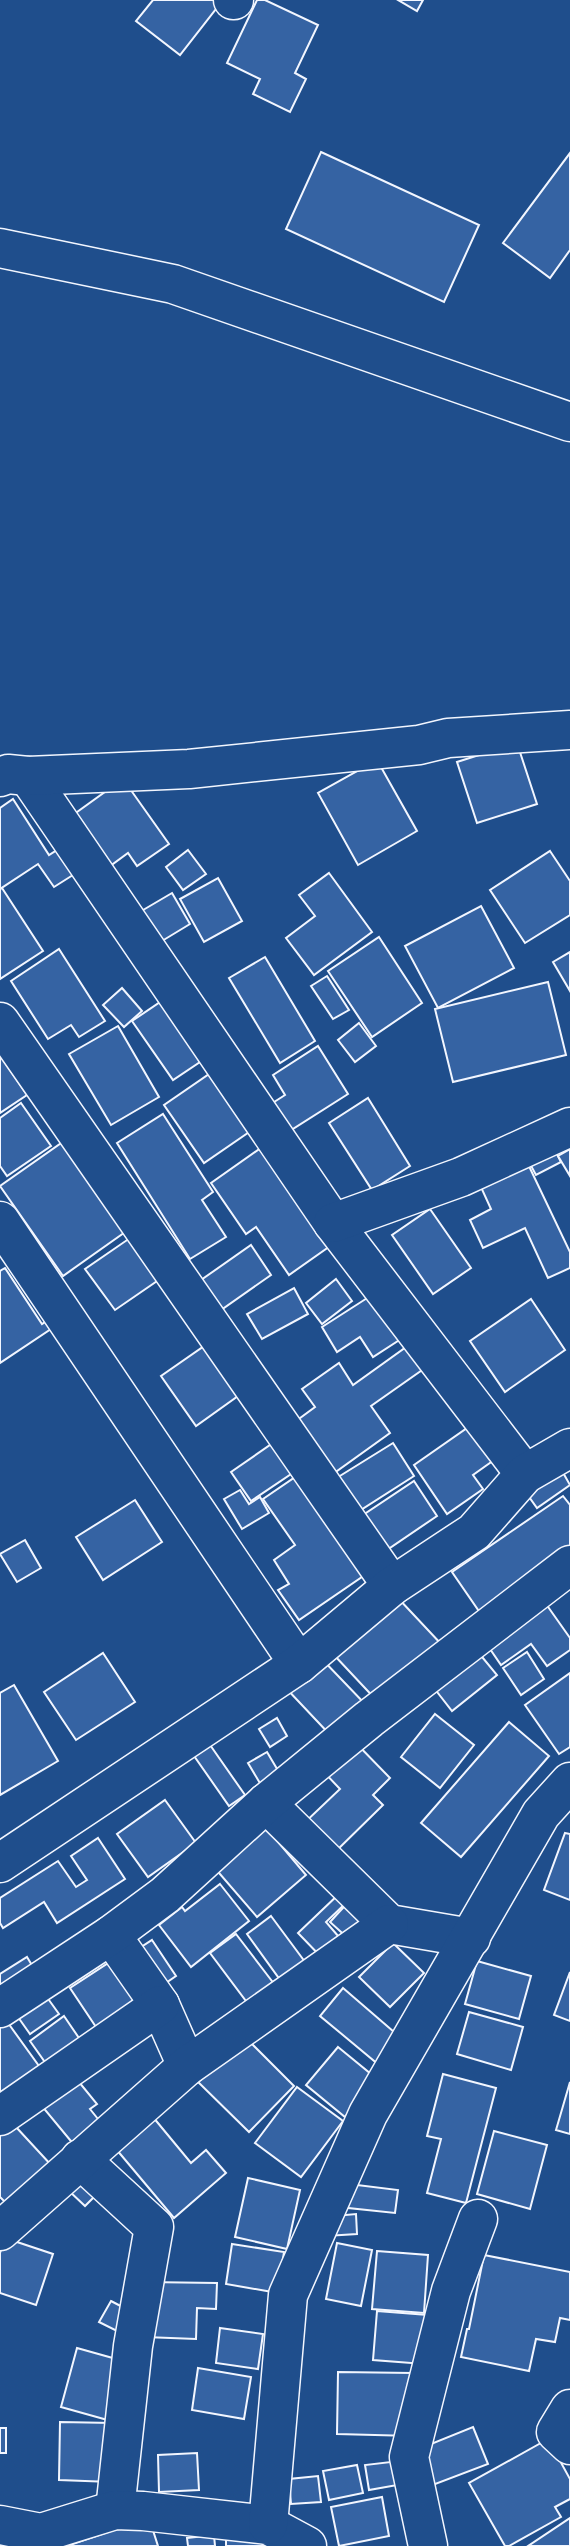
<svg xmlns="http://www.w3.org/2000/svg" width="570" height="2546" font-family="'Times New Roman',serif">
<rect width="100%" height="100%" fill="#1f4e8c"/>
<!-- building -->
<g fill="#3563a3" stroke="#f2f6ff" stroke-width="2">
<path d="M153,0H223L180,55L136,21Z"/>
<path d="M257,0H265L318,25L295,73L306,79L290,112L253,94L260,79L227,63Z"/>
<path d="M398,0H423L417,11Z"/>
<path d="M321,152L479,225L444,302L286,229Z"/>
<path d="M570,153V250L550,278L503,243Z"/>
<path d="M517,743L537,804L477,823L457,762Z"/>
<path d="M377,760L417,831L358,865L318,793Z"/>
<path d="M123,779L169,844L137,866L128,853L102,872L66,820Z"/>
<path d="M13,799L49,855L68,843L84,868L54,887L38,864L0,889V808Z"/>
<path d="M188,850L206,874L183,890L166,867Z"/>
<path d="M550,851L570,881V915L525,943L490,890Z"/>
<path d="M329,873L372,932L314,975L286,938L315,916L299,895Z"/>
<path d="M218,878L242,921L204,942L180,899Z"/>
<path d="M2,888L43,951L0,979V889Z"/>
<path d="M172,893L190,924L157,944L138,913Z"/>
<path d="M481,906L514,968L438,1008L405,946Z"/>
<path d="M379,937L422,1003L372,1037L328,971Z"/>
<path d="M59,949L105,1021L79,1037L71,1025L48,1039L11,981Z"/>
<path d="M570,952V991L553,962Z"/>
<path d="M265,957L315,1041L280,1063L229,978Z"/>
<path d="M327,976L349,1010L333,1019L311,986Z"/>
<path d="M548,982L566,1055L453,1082L435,1009Z"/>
<path d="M122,988L142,1011L124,1027L103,1005Z"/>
<path d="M175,992L215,1052L173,1080L132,1021Z"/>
<path d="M359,1023L376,1046L355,1062L338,1040Z"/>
<path d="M118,1026L159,1097L111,1125L69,1054Z"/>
<path d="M318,1046L348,1094L288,1132L271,1104L285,1095L273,1075Z"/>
<path d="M0,1055L27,1095L0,1113Z"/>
<path d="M215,1070L255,1128L204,1163L164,1105Z"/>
<path d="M368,1098L410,1166L372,1190L329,1123Z"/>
<path d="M21,1103L51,1146L7,1176L0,1166V1118Z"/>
<path d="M163,1114L213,1192L202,1200L226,1237L190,1259L117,1143Z"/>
<path d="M549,1138L561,1162L536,1175L523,1151Z"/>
<path d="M67,1139L128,1230L63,1276L0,1186Z"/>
<path d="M265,1145L333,1244L289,1275L256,1227L246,1234L211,1183Z"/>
<path d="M570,1149V1176L558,1156Z"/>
<path d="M527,1162L570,1252V1268L548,1278L525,1228L483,1248L470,1220L491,1209L480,1185Z"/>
<path d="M430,1209L471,1268L433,1294L392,1235Z"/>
<path d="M130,1238L160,1279L115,1310L85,1269Z"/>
<path d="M251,1245L271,1275L221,1310L201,1280Z"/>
<path d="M5,1268L42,1324L61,1311L66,1319L0,1363V1271Z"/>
<path d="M336,1279L352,1301L322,1324L306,1303Z"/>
<path d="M294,1288L308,1314L262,1339L247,1314Z"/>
<path d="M375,1293L404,1337L373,1357L360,1337L337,1352L322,1327Z"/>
<path d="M531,1299L565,1350L505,1392L470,1341Z"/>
<path d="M210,1342L245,1391L196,1426L161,1376Z"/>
<path d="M409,1345L425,1368L371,1406L390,1433L330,1476L292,1424L315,1407L302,1389L339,1363L353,1385Z"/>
<path d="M470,1426L494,1460L473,1475L483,1489L447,1514L414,1465Z"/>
<path d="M283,1436L303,1466L251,1501L231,1472Z"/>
<path d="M393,1443L414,1476L356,1513L335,1479Z"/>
<path d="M557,1462L570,1485L537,1508L522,1487Z"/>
<path d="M307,1469L375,1568L299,1620L278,1590L289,1584L274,1560L295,1545L263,1499Z"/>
<path d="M414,1481L437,1516L378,1556L354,1521Z"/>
<path d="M240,1490L249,1504L260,1497L269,1513L242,1529L224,1499Z"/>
<path d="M563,1496L570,1505V1557L483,1617L452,1572Z"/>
<path d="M135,1500L162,1542L103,1580L76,1537Z"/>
<path d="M25,1540L41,1568L17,1582L0,1554Z"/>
<path d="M397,1597L443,1646L380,1704L334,1655Z"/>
<path d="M546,1604L570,1638V1650L547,1666L531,1644L501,1665L488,1646Z"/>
<path d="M478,1652L497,1675L452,1711L434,1688Z"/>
<path d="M527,1652L544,1679L521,1695L503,1668Z"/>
<path d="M103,1653L135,1702L76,1740L44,1692Z"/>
<path d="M318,1655L367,1706L333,1738L284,1686Z"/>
<path d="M570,1673V1747L559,1754L525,1705Z"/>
<path d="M14,1685L58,1761L0,1795V1693Z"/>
<path d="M435,1714L474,1745L440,1788L401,1757Z"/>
<path d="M277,1718L287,1736L270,1747L259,1729Z"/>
<path d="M509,1722L549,1756L461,1857L421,1823Z"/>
<path d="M352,1739L390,1778L373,1795L383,1805L330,1857L300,1827L340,1789L321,1769Z"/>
<path d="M208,1742L245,1795L229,1806L192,1753Z"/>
<path d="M267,1752L283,1779L264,1790L248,1763Z"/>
<path d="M165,1800L196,1843L148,1877L117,1834Z"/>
<path d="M257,1817L306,1875L257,1917L207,1859Z"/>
<path d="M565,1833L570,1834V1900L544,1890Z"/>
<path d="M98,1838L125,1879L57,1923L44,1902L3,1928L0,1923V1898L58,1861L76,1887L87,1880L71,1856Z"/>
<path d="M220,1884L249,1921L191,1967L159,1925L182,1907L185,1911Z"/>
<path d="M340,1893L348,1901L326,1922L345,1944L326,1962L298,1933Z"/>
<path d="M352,1898L372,1917L351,1941L330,1922Z"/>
<path d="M271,1916L311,1970L286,1988L247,1934Z"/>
<path d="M236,1934L278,1989L252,2009L210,1953Z"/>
<path d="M152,1940L176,1976L157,1989L132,1953Z"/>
<path d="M393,1943L424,1973L390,2007L359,1977Z"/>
<path d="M27,1957L39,1977L8,1996L0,1983V1974Z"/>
<path d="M116,1958L142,1998L100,2033L70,1988Z"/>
<path d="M477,1961L531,1976L519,2019L465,2004Z"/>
<path d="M570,1972V2021L554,2015Z"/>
<path d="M343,1988L401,2038L379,2065L320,2016Z"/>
<path d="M41,1989L59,2014L30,2034L13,2010Z"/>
<path d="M469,2012L523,2027L511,2070L457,2054Z"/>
<path d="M3,2016L44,2073L0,2103V2018Z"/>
<path d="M64,2016L81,2041L47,2065L30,2041Z"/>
<path d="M240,2032L294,2086L249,2132L194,2078Z"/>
<path d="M338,2047L377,2079L345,2117L306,2085Z"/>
<path d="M70,2071L97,2104L90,2109L102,2124L75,2146L36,2099Z"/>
<path d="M443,2074L496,2088L466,2203L427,2193L441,2139L427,2136Z"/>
<path d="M570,2082V2134L556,2130Z"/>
<path d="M297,2087L343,2121L301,2177L255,2143Z"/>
<path d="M148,2111L191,2163L206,2150L226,2173L174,2218L111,2143Z"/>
<path d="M4,2114L52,2166L8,2205L0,2197V2118Z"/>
<path d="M494,2131L547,2145L530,2209L477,2194Z"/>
<path d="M82,2176L99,2192L85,2206L68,2190Z"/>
<path d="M248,2178L300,2190L287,2249L235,2237Z"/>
<path d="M341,2183L398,2190L395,2213L339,2207Z"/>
<path d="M356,2214L357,2234L326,2236L324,2217Z"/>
<path d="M5,2238L53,2254L36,2305L0,2293V2253Z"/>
<path d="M337,2243L372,2250L361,2306L326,2299Z"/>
<path d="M232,2244L284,2252L278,2293L226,2284Z"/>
<path d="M377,2251L428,2255L424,2313L372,2309Z"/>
<path d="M484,2255L570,2272V2320L560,2318L555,2342L536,2339L529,2371L461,2357L467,2329H469Z"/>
<path d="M146,2282L217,2283L216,2309L197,2308L196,2339L145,2337Z"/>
<path d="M111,2301L134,2313L123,2334L99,2322Z"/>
<path d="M377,2311L428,2315L424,2364L373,2360Z"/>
<path d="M220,2328L263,2334L258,2369L216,2363Z"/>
<path d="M77,2348L127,2362L111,2421L61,2407Z"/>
<path d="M198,2368L251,2377L244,2419L192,2410Z"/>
<path d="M338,2372L413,2373L412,2436L337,2434Z"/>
<path d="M60,2422L113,2423L111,2482L59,2480Z"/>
<path d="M473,2427L488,2464L430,2486L416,2450Z"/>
<rect x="0" y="2428" width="6" height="25"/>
<path d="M548,2439L570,2479V2499L555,2507L561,2517L509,2546H505L469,2483Z"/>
<path d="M197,2453L199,2490L159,2492L158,2455Z"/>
<path d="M399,2461L403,2484L369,2490L365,2465Z"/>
<path d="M357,2465L363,2493L329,2500L323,2471Z"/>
<path d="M318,2476L321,2502L291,2504L289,2479Z"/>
<path d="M382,2497L389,2536L339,2546L331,2507Z"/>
<path d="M149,2518L158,2546H67Z"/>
<path d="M570,2518V2546H528Z"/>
<path d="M214,2535L215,2546H188L187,2538Z"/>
<path d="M226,2537H271L272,2546H226Z"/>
</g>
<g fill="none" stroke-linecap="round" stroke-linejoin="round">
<!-- minor casing -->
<g stroke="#f2f6ff" stroke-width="41">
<g id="minor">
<path d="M233,0H234"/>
<path d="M0,248L173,284L570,422"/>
<path d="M28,776L333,1223L525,1474"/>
<path d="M0,777L8,774L28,776L189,769L419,745L448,738L570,730"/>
<path d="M0,1022L392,1586"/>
<path d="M0,1221L299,1664"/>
<path d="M333,1223L461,1177L570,1127"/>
<path d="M266,1803L389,1924L471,1938"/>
<path d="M0,1863L299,1664L392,1586L474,1532L525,1474L570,1448"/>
<path d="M111,1935L160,2005L187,2066"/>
<path d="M0,2008L111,1935L165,1895L266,1803L369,1719L570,1565"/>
<path d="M0,2116L160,2005"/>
<path d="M80,2159L154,2227L133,2346L115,2510"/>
<path d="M0,2231L187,2066L389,1924"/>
<path d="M570,2409L556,2432L570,2445"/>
<path d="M0,2525L41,2533L115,2510L143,2511L268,2525L307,2546"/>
<path d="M268,2525L288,2295L368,2114L541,1814L570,1782"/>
<path d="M428,2546L409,2457L451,2291L478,2219"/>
</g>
</g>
<!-- minor -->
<use href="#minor" stroke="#1f4e8c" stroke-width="38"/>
</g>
</svg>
